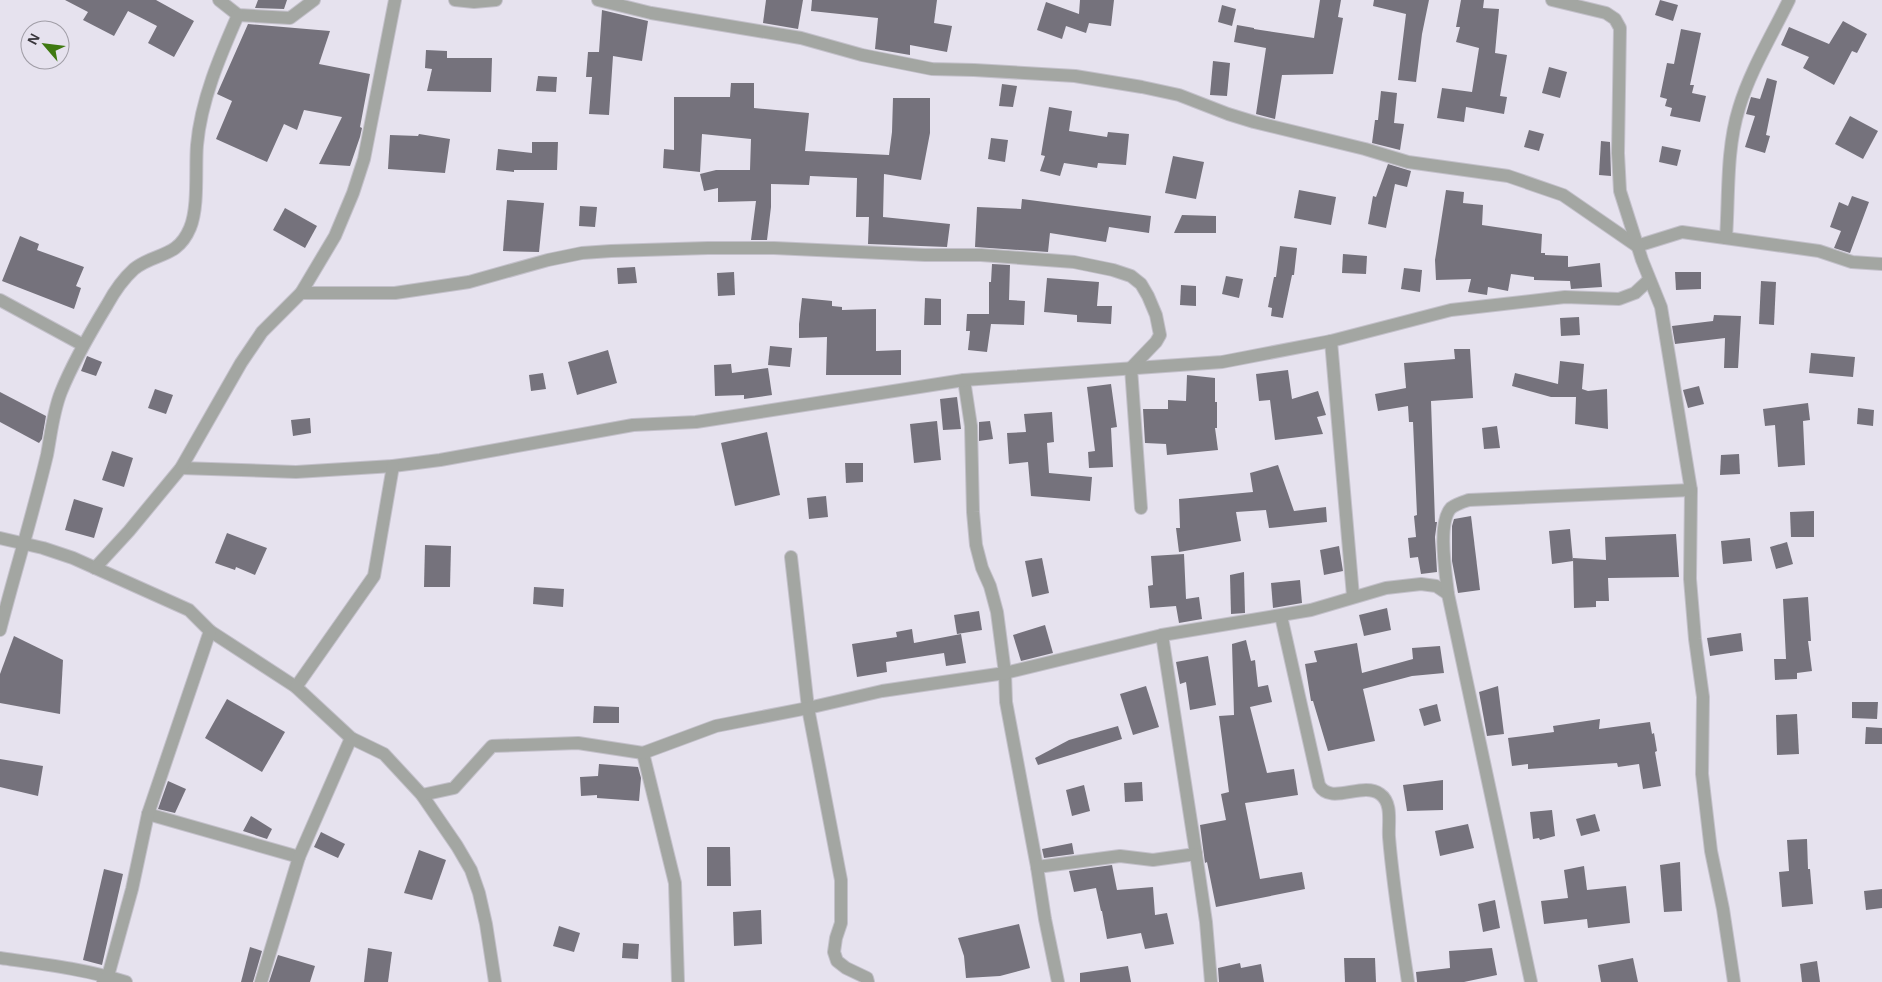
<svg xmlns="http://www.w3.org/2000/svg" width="1882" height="982" font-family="Arial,sans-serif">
<rect width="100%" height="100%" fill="#e6e2ee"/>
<!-- building -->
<g fill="#75727c">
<path d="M65,0H156L194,21L174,57L148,43L157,26L128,11L114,36L83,20L88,12Z"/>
<path d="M258,0H287L284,9L255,8Z"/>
<path d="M766,0H803L798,29L763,23Z"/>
<path d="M812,0H937L934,23L952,26L947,52L910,45V55L875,49L878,18L811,11Z"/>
<path d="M1080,0H1114L1111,26L1089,23L1086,33L1066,26L1062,39L1037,30L1046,2L1079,14Z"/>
<path d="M1320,0H1341L1338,17L1343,18L1333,74L1282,75L1275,119L1256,114L1266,48L1234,42L1237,25L1254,28V29L1314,38Z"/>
<path d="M1374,0H1429L1422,34L1416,82L1398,80L1406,14L1373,6Z"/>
<path d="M1461,0H1484L1483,8L1499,9L1495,53L1507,55L1500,96L1507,97L1504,114L1466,107L1464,122L1437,118L1442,88L1472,92L1479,48L1456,42L1460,27H1456Z"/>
<path d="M1660,0L1678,5L1673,21L1655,15Z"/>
<path d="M1222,5L1236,9L1232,26L1218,22Z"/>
<path d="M602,10L648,21L642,61L613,56L609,115L589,114L592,77H586L588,52H599Z"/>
<path d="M1843,21L1867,34L1857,53L1852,51L1834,85L1803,68L1809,57L1781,45L1789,27L1829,44Z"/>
<path d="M248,24L330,31L319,64L370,74L360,127L362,128L360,137L350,166L319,164L342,117L304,110L297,130L284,124L267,162L216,139L232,101L217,94Z"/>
<path d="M1681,29L1701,33L1690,85H1694L1692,93L1706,96L1700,122L1670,116L1672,108L1665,106L1667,99L1660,97L1667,63L1674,64Z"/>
<path d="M426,50L447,51V58H492L491,92L427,91L432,69L425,68Z"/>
<path d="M1213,61L1230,63L1227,96L1210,95Z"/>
<path d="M1549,67L1567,72L1560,98L1542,93Z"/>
<path d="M538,76L557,77L556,92L536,91Z"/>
<path d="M1767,78L1777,81L1766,135L1770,136L1765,153L1745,147L1755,116L1746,114L1751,97L1760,99Z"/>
<path d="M731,83H754V108L809,113L805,151L889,155L892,132L893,98H930V133L921,180L884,174L883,217L950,224L947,247L868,244L869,217H856L857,178L810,176L809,185L771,184V207L767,240H751L756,201L718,202V188L704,191L700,174L716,170H750L751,139L702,134L700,172L663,168L664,149L674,150V97H730Z"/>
<path d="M1002,84L1017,86L1013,107L999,106Z"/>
<path d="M1381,91L1397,93L1394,123L1404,124L1400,150L1372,143L1375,120H1378Z"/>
<path d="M1049,107L1072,111L1069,131L1107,137L1108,132L1129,134L1126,165L1098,163L1097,168L1064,163L1060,176L1040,171L1045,156L1041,155Z"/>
<path d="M1850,116L1878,131L1863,159L1835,144Z"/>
<path d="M1529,130L1544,134L1539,151L1524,147Z"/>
<path d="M419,134L450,139L445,173L388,169L390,135L418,136Z"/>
<path d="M991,138L1008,140L1005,162L988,159Z"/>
<path d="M1601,141L1610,142L1611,176L1599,175Z"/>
<path d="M532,142H558L557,170H514V172L496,170L498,149L532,153Z"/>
<path d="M1662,146L1681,150L1677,166L1659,162Z"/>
<path d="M1173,156L1204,162L1196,199L1165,193Z"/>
<path d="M1388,164L1411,171L1407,187L1395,184L1386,228L1368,224L1373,196L1376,197Z"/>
<path d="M1299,190L1336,197L1331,225L1294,218Z"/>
<path d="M1446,190L1464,192L1463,203L1483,205L1482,225L1542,234L1541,253H1545V255L1568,256V267L1600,263L1602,287L1571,289L1570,281L1534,280V277L1511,274L1508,291L1488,287L1487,295L1468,292L1471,279L1436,280L1435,260Z"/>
<path d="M1852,196L1869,202L1850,253L1834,248L1841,231L1830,227L1839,202L1848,206Z"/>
<path d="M1022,199L1151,216L1149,233L1109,227L1106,242L1050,233L1048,252L975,247L977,207L1021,209Z"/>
<path d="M507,200L544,203L539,252L503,251Z"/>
<path d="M580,206L597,207L595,227L579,226Z"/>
<path d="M285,208L317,226L305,248L273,230Z"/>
<path d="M1182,215L1216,216V233H1174Z"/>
<path d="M20,236L39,244L37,250L84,267L76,286L81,288L74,309L2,281Z"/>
<path d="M1280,246L1297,248L1294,275H1292L1283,318L1271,316L1272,308L1268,307L1274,277H1276Z"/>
<path d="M1343,254L1367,256L1366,274L1342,273Z"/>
<path d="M992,264L1010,265L1009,300L1025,301L1024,325L991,324L987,352L968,350L970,331H966L967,314H989V282H991Z"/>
<path d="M635,267L637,283L618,284L617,268Z"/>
<path d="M1404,268L1422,270L1420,292L1401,289Z"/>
<path d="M734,272L735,295L718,296L717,273Z"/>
<path d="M1675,272H1701V289L1676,290Z"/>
<path d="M1226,276L1243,279L1239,298L1222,294Z"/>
<path d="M1047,278L1099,282L1097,306H1112L1111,324L1077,322V315L1044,312Z"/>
<path d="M1761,281L1776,282L1774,325L1759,324Z"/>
<path d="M1181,285L1196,286V306L1180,305Z"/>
<path d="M802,298L832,301V306L842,307V310L876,309V351L901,350V375H826L827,337L799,338V324Z"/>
<path d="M925,298L941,299V325H924Z"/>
<path d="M1714,315L1741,316L1738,368H1724L1725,338L1675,344L1672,326L1713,321Z"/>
<path d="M1579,317L1580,335L1561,336L1560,318Z"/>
<path d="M770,346L792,348L790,367L768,365Z"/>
<path d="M1454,349H1470L1473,398L1431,401L1435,522H1437L1435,537L1437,572L1421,574L1418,557L1410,558L1408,538L1416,537L1414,516L1417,515L1413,422H1409L1408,406L1378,411L1375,394L1406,388L1404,363L1455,359Z"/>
<path d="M608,350L617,383L577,395L568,362Z"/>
<path d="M1811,353L1855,357L1853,377L1809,373Z"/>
<path d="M87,356L102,362L96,376L81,371Z"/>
<path d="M1560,361L1584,364L1582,389L1588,391L1607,389L1608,429L1575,424L1576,397H1551L1512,386L1515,373L1558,384Z"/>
<path d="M731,364L732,373L768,368L772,395L744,399V395L715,396L714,365Z"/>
<path d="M1288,370L1292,399L1318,391L1326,415L1317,417L1323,434L1275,440L1270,400L1259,401L1256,374Z"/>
<path d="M543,373L546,389L531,391L529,375Z"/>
<path d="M1187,375L1215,378V402H1217V428H1215L1218,450L1167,455L1166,444L1145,443L1143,409H1168V400L1186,401Z"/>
<path d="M1111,384L1117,427L1111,428L1113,467L1089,468L1088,452L1095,451L1087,387Z"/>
<path d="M1699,386L1704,404L1688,408L1683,390Z"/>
<path d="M155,389L173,395L166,414L148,408Z"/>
<path d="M0,392L46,416L42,439L39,443L0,422Z"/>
<path d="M957,397L961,429L943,430L940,399Z"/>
<path d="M1808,403L1810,420L1803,421L1805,465L1778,467L1775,425L1765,426L1763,409Z"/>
<path d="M1858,408L1874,410L1873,426L1857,424Z"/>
<path d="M1052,412L1054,442L1047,443L1049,473L1092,477L1090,501L1031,496L1028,462L1009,464L1007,433L1026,432L1024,414Z"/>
<path d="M310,418L311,433L293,436L291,420Z"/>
<path d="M937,421L941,460L914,463L910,424Z"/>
<path d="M990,421L993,439L979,441V422Z"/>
<path d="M1497,426L1500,448L1484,449L1482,428Z"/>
<path d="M767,432L780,495L735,506L721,443Z"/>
<path d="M112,451L133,458L124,487L102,480Z"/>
<path d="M1739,454L1740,474L1720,475L1721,455Z"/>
<path d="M845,463H863V482L846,483Z"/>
<path d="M1278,465L1294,511L1326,507L1327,522L1269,528L1266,510L1236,512L1241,541L1179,552L1176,528H1180L1179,499L1253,492L1250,473Z"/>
<path d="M826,496L828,517L809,519L807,498Z"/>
<path d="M74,499L103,508L94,538L65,530Z"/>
<path d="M1814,511V537H1791L1790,512Z"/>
<path d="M1471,516L1480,590L1458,593L1452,561V526L1454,519Z"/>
<path d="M1570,529L1573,561L1552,564L1549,531Z"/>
<path d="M227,533L267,548L255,575L236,567L235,570L215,563Z"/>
<path d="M1676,534L1679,577L1608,578L1609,601H1596V607L1574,608L1573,558L1606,560L1605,537Z"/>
<path d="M1750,538L1752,561L1723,564L1721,541Z"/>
<path d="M1787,542L1793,564L1776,569L1770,547Z"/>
<path d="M425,545L451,546L450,587H424Z"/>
<path d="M1339,546L1343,571L1324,575L1320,550Z"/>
<path d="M1184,554L1186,599L1199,597L1202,619L1179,623L1176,606L1150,608L1148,586L1153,585L1151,556Z"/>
<path d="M1042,558L1049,593L1032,597L1025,561Z"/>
<path d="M1244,572L1245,613L1231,614L1230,575Z"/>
<path d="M1300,580L1302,603L1273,608L1271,583Z"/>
<path d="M534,587L564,589L563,607L533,604Z"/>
<path d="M1808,597L1811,641H1808L1812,671L1797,673V679L1775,680L1774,659H1786L1783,599Z"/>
<path d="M1387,608L1391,630L1364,636L1359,615Z"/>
<path d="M979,611L982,630L957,634L954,615Z"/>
<path d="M1045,625L1053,653L1021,661L1013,635Z"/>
<path d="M912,629L914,643L961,634L966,663L946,666L944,653L886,662L887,672L857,677L852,644L897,637L896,632Z"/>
<path d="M1741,633L1743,651L1710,656L1707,638Z"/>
<path d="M14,636L63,660L60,714L0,703V674Z"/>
<path d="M1246,640L1251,661L1255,660L1258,687L1268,685L1272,702L1250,707L1267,773L1294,769L1298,795L1245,803L1260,879L1302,872L1305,889L1216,907L1207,862L1205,863L1200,825L1226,820L1221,794L1229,792L1219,716L1234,715L1232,644Z"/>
<path d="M1357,643L1362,673L1413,659L1412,648L1440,646L1444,673L1412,676L1363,689L1375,741L1328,751L1313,701H1311L1305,664L1317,662L1314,651Z"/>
<path d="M1208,656L1216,705L1190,710L1186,682L1180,684L1176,662Z"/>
<path d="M1146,686L1159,727L1133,735L1120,694Z"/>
<path d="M1498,686L1504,734L1487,736L1479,692Z"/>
<path d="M227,699L285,732L262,772L205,738Z"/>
<path d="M1852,702H1878L1877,719L1852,718Z"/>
<path d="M1437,704L1441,721L1424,726L1419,709Z"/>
<path d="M594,706L619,707V723H593Z"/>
<path d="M1797,714L1799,754L1777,755L1776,715Z"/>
<path d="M1600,719L1599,729L1650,722L1652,734L1654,733L1657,751L1655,752L1661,786L1643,789L1639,764L1618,767L1617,763L1528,769V764L1512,766L1508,738L1554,732L1553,726Z"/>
<path d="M1118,726L1122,739L1038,765L1035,758L1069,740Z"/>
<path d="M1866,727L1882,728V744H1865Z"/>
<path d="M0,759L43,766L38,796L0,787Z"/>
<path d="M599,764L638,767L641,778L639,801L597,798V795L581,796L580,777L598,776Z"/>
<path d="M1443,780V810L1407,811L1403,785Z"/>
<path d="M168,781L186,789L175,813L158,809Z"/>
<path d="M1142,782L1143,801L1125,802L1124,783Z"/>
<path d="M1084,785L1090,811L1072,816L1066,790Z"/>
<path d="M1552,810L1555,836L1540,840L1539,838L1533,839L1530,812Z"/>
<path d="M1595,814L1600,831L1581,836L1576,819Z"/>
<path d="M251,816L272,829L267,839L243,831Z"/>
<path d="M1468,824L1474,848L1440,856L1435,831Z"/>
<path d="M321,832L345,844L338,858L314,847Z"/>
<path d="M1807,839L1808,869H1810L1813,904L1782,907L1779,872L1789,871L1787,840Z"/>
<path d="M1072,843L1074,854L1044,858L1042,849Z"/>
<path d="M707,847H730L731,886H707Z"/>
<path d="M419,850L446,860L432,900L404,893Z"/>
<path d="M1680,862L1682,911L1664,912L1660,865Z"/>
<path d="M1112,865L1117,890L1153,887L1155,915L1167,913L1174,944L1145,949L1141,933L1107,939L1102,911H1101L1096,888L1074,892L1069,871Z"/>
<path d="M1584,866L1587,890L1626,886L1630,923L1588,928L1587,919L1544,924L1541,901L1568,898L1564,870Z"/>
<path d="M104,869L123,874L102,965L83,960Z"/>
<path d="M1882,889V908L1866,910L1864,891Z"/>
<path d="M1495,900L1500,928L1483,932L1478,904Z"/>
<path d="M761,910L762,944L734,946L733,912Z"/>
<path d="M1019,924L1030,968L1000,976L966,978L964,956L958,938Z"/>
<path d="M559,926L580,933L574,952L553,946Z"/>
<path d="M623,943L639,944L638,959L622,958Z"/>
<path d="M250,947L262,951L253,982H241Z"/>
<path d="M368,948L392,952L388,982H364Z"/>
<path d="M1492,948L1497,975L1464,982H1417L1416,972L1450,968L1449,951Z"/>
<path d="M278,955L315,966L310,982H269Z"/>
<path d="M1344,958H1375L1376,982H1345Z"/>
<path d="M1633,958L1638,982H1601L1598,965Z"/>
<path d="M1817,961L1820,982H1802L1800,964Z"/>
<path d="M1240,963L1241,968L1261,964L1264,982H1219L1218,968Z"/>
<path d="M1128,966L1131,982H1080V973Z"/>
</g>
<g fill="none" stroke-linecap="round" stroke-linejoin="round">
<!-- minor casing -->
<g stroke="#c3c0ca" stroke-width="14">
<g id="minor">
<path d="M219,0L238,15L290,18L314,0"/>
<path d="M455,0L474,2L496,0"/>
<path d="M598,0L651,13L801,38L862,55L932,69L974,70L1075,76L1142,87L1179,95L1228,114L1254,122L1365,149L1408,162L1508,176L1563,195L1637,246L1682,232L1819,251L1852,262L1882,264"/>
<path d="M1552,0L1606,13L1615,19L1620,28L1618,153L1620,191L1642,260L1661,307L1691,490L1690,579L1695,639L1703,697L1702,774L1711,851L1723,909L1734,982"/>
<path d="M1726,238C1729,196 1726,150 1739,108C1750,71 1772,35 1789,0"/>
<path d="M301,293H395L469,282L548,260L582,253L611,251L708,248H774L925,255H981L1074,262L1113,270L1131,276L1141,284L1148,296L1156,315L1160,335L1156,342L1131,368L1141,508"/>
<path d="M0,300L83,345"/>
<path d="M1331,341L1353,596"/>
<path d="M964,380L971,426L973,512L976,545L982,568L990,586L997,612L1005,673L1006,702L1037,867L1045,919L1058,982"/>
<path d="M181,468L296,472L393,466L440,460L633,425L696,422L964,380L1222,362L1331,341L1451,310L1565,297L1619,299L1635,293L1649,280"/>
<path d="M0,538L43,548L73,558L189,610L210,631L296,687L351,738L384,754L422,795L457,846L471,870L479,893L486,924L495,982"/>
<path d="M791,557L808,708L841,880V923L836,938L834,952L837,961L846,968L867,978L868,982"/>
<path d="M95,568L129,531L181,468L241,363L262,332L301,293L335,236L353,193L364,159L395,0"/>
<path d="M1281,616L1319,785C1331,806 1362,781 1380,794C1393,803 1388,823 1389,837C1393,886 1401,934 1408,982"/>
<path d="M0,630C15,572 33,514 47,455C51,434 53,412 61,392C73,362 90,333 107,305C114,292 123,279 134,269C155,252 177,259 190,228C199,207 195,168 197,145C201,100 220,56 238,15"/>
<path d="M1162,635L1196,854"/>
<path d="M296,687L374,576L393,466"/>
<path d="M643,753L675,883L678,982"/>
<path d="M422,795L454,788L492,746L578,743L643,753L716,726L808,708L882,691L1005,673L1162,635L1311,610L1386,588L1421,584L1436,586L1448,594"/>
<path d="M148,814L299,857"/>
<path d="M1037,867L1120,856L1153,860L1196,854L1206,922L1211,982"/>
<path d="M0,958C42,964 85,969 126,982"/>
<path d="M103,982L108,976L132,889L148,814L210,631"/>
<path d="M261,982L299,857L351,738"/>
<path d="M1531,982L1448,594C1446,574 1437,523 1451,508C1456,504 1463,502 1469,500L1691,490"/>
</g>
</g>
<!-- minor -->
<use href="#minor" stroke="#a3a6a2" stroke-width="12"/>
</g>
<!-- north arrow -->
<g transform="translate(45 45) rotate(298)"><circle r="24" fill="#e6e2ee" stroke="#a19ea7"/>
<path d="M0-4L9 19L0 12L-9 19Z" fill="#3f7911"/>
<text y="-8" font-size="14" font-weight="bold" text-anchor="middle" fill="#39373c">N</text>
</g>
</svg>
